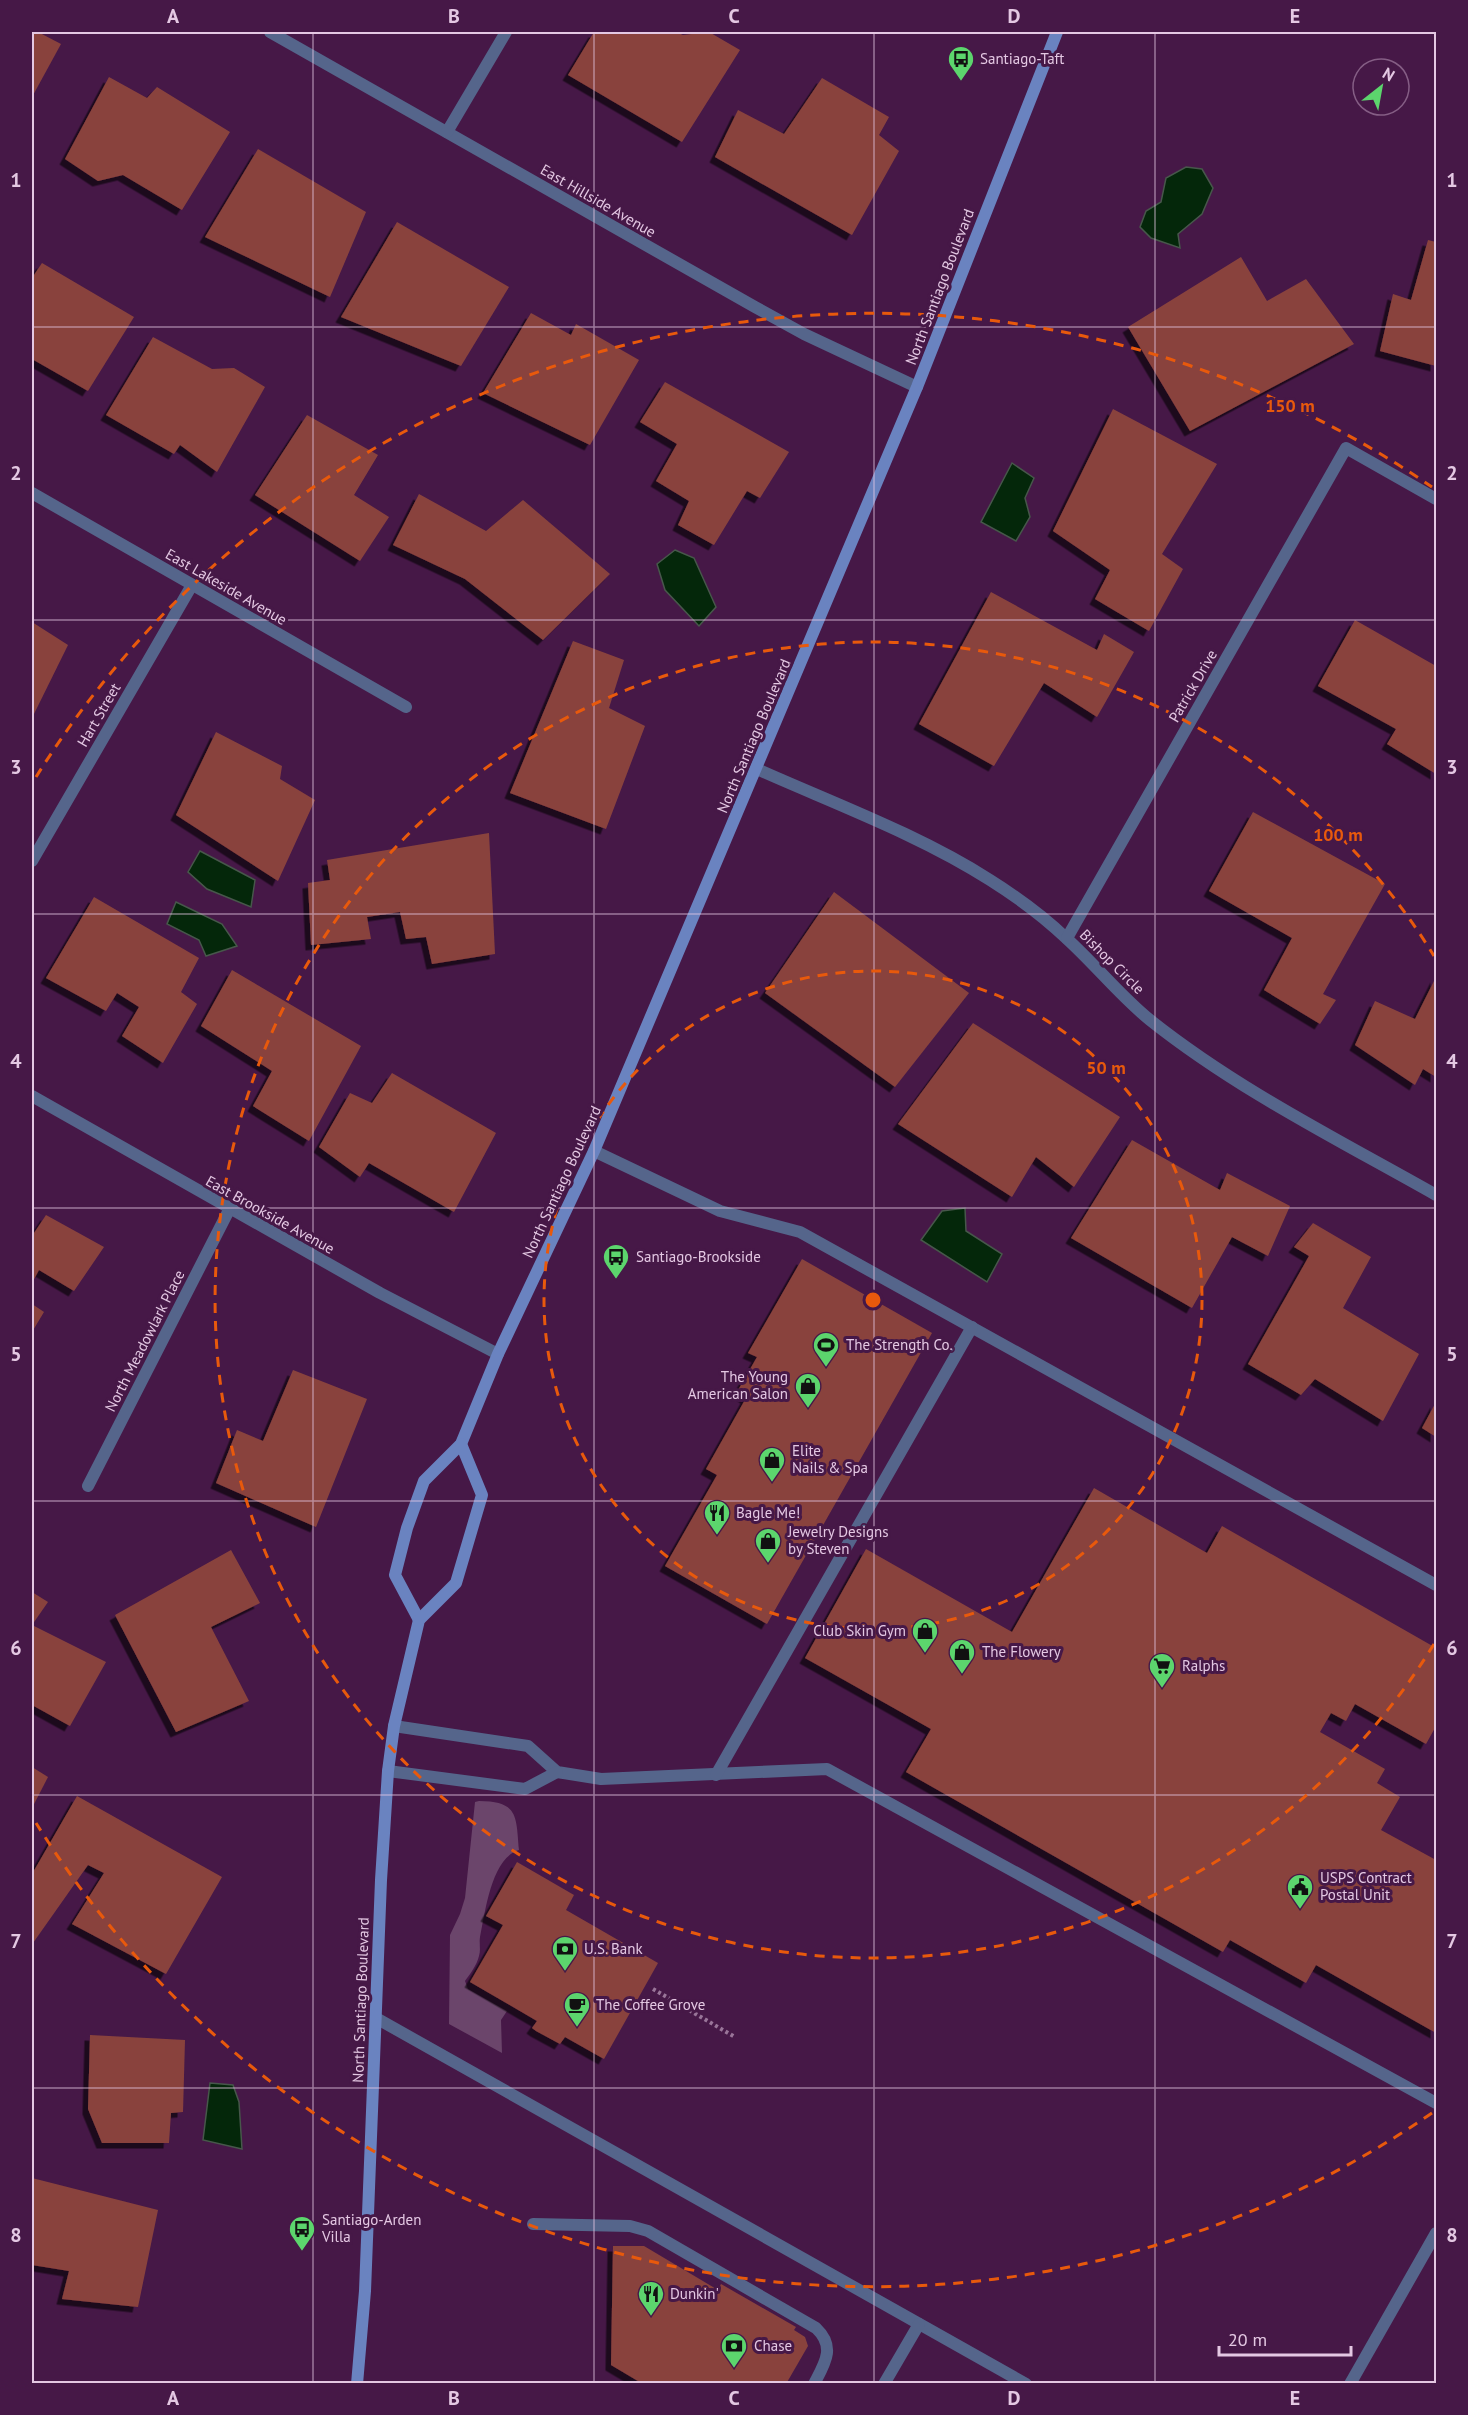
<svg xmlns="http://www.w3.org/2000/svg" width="1468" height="2415" font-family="'PT Sans',sans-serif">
<defs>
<filter id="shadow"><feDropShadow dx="-5.5" dy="5.5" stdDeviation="0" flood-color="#0009"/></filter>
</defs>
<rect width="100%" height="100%" fill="#461847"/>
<!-- green -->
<path fill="#6b456b" d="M479,1801C519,1801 516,1817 519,1850C491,1858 485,1914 480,1937C479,1944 481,1950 479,1956C477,1965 470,1974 465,1981L468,1989L507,2011L501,2020L502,2053L449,2024L450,1935L460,1914L465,1898L475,1802Z"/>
<!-- water -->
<g fill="#04270a" stroke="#47574b" stroke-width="1.5">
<path d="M1186,167L1202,169L1213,188L1202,214L1178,234L1180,248L1151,238L1140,227L1146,211L1161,202L1166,178Z"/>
<path d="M1012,463L1034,478L1025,498L1030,517L1016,541L981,522Z"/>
<path d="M675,550L694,558L716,607L699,626L665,590L657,564Z"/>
<path d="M200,851L255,880L251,907L207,889L188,872Z"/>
<path d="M176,902L222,924L237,946L206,956L199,940L167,924Z"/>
<path d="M965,1208L966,1231L1002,1254L987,1282L921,1240L942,1211Z"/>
<path d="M210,2083L233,2085L239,2102L242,2149L203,2140Z"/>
</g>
<!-- building -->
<g fill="#89433d" filter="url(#shadow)">
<path d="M32,32H38L61,44L32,97Z"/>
<path d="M594,32H676L683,35L709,32L740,50L682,142L568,75Z"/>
<path d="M109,77L147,98L157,87L230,132L182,210L123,175L98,181L65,159Z"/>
<path d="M822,78L889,117L879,135L899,151L852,235L715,157L738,110L784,134Z"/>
<path d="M258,149L366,212L330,297L205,237Z"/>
<path d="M397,222L509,287L461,366L341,317Z"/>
<path d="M1428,240L1436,242V366L1380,351L1393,294L1411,300Z"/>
<path d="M1241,257L1267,301L1306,279L1354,344L1190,431L1128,327Z"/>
<path d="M42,263L134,317L88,391L32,359V278Z"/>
<path d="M531,313L571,335L576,324L639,360L590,445L483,393Z"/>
<path d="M153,337L212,369L234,368L265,387L217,472L180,445L174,454L106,415Z"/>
<path d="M665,382L789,452L760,498L747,491L714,545L678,525L689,501L656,481L677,444L640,422Z"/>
<path d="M1113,409L1217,464L1162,554L1183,569L1149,631L1095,599L1110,570L1053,531Z"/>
<path d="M307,415L378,455L354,495L389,517L360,561L255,495Z"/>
<path d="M419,494L486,531L523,500L610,574L543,640L465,579L393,545Z"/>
<path d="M991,592L1097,650L1104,634L1134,652L1097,717L1044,683L994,766L919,724Z"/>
<path d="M1355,620L1436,666V774L1387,744L1396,729L1318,686Z"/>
<path d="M32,622L68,645L32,718Z"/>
<path d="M573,641L624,660L609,708L645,726L606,829L510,793Z"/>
<path d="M216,732L282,766L280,779L315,800L278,881L176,815Z"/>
<path d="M1253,812L1385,884L1323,994L1336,1000L1320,1024L1264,990L1292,938L1209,891Z"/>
<path d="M489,833L495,954L432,964L426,937L406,939L400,912L367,917L371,939L311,945L308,883L330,880L327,860Z"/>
<path d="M834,892L969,993L895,1087L765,993Z"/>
<path d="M94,897L199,958L181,992L197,1004L163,1063L122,1036L139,1007L117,993L106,1011L46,978Z"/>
<path d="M232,970L361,1046L309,1141L253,1106L272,1071L201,1026Z"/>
<path d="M1436,977V1077L1423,1069L1415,1085L1355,1045L1375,1001L1415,1019Z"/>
<path d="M973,1023L1120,1117L1074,1187L1036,1157L1012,1197L898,1124Z"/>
<path d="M392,1073L496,1133L454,1212L369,1163L360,1177L319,1147L350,1093L372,1103Z"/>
<path d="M1132,1140L1220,1190L1227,1173L1290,1206L1268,1256L1232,1237L1192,1308L1071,1238Z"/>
<path d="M46,1215L104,1247L74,1291L39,1270L32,1283V1236Z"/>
<path d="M1313,1223L1371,1257L1343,1308L1419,1354L1383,1421L1315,1379L1301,1395L1248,1364L1309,1256L1294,1247Z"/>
<path d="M802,1259L932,1333L767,1624L665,1566L717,1475L706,1469L746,1398L737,1392L757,1357L748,1353Z"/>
<path d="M32,1304L44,1312L32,1332Z"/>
<path d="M293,1370L367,1399L316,1527L216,1483L237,1430L263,1441Z"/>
<path d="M1436,1402V1437L1422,1428Z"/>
<path d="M1094,1488L1207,1553L1222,1526L1436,1648V1726L1426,1744L1355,1704L1346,1721L1331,1713L1320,1732L1385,1769L1377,1783L1400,1797L1381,1830L1436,1860V2033L1316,1965L1306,1983L1230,1940L1223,1952L906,1772L931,1729L805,1658L866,1549L1012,1632Z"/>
<path d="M231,1550L260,1603L211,1627L249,1701L176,1732L115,1615Z"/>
<path d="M32,1592L48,1602L32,1625L106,1662L70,1726L32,1705Z"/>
<path d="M32,1767L48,1777L32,1808Z"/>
<path d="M77,1796L222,1877L166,1974L72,1924L104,1873L88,1865L33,1943L32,1942V1874Z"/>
<path d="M517,1862L574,1895L566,1910L658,1963L604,2059L565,2037L560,2044L536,2031L532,2028L537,2021L470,1982L503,1925L486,1916Z"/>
<path d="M90,2035L185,2040L183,2112L171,2113L169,2143H102L88,2109Z"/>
<path d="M32,2178L158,2210L138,2307L62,2299L69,2271L32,2265Z"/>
<path d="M613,2246H644L718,2290L721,2284L796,2327L794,2330L805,2337L808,2346L786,2384H643L611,2365Z"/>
</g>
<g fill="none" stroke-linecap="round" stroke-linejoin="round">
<!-- path -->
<path stroke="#997599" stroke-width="4" stroke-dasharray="3 3" stroke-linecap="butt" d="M653,1989L735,2037"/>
<!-- service -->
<g stroke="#55658b" stroke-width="12">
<path d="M594,1151L720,1211L800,1232L1436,1585"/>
<path d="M394,1726L528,1746L557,1772L601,1779L827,1769L1436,2103"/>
<path d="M388,1771L525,1789L557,1772"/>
<path d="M716,1775L972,1327"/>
<path d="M376,2018L1026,2384"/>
<path d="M533,2224L630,2226L648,2231L816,2328C836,2347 825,2363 814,2384"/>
<path d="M884,2384L919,2324"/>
<path d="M1350,2384L1436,2233"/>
</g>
<!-- minor -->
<g stroke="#55658b" stroke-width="12">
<path d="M270,32L755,307L804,334L917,387"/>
<path d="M447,132L506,32"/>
<path d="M32,493L406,707"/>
<path d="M757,769C833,803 920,835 990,880C1017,897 1043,916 1066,938C1095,964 1120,996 1150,1020C1238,1090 1339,1140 1436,1195"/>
<path d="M32,861L192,585"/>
<path d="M1067,938L1346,448L1436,499"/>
<path d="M32,1096L380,1293L498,1354"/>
<path d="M88,1486L229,1210"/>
</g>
<!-- secondary -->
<g stroke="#6a83c0" stroke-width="12">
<path d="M419,1620L395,1575L407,1528L424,1481L461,1444L498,1354L594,1151L917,387L1057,32"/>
<path d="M357,2384L365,2291L381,1880L388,1771L394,1726L419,1620L456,1583L482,1495L461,1444"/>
</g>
</g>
<!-- grid -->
<path fill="none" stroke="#e4c8e3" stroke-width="1.5" stroke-opacity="0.55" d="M313,32V2384M594,32V2384M874,32V2384M1155,32V2384M32,327H1436M32,620H1436M32,914H1436M32,1208H1436M32,1501H1436M32,1795H1436M32,2088H1436"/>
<!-- distance rings -->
<g fill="none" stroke="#e8590c" stroke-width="3" stroke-dasharray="10 8">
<circle cx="873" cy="1300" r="329"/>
<path d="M1434 1644A658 658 0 1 1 1434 956"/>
<path d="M1432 2113A987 987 0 0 1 36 1823M36 777A987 987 0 0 1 1432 487"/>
</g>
<!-- icons -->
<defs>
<g id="bus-pin" transform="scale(1.35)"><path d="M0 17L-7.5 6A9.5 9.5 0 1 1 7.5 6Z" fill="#5cd56d" stroke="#461847"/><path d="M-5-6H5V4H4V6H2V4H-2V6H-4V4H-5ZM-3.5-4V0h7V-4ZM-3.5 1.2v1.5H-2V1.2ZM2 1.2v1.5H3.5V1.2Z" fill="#111"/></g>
<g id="stadium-pin" transform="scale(1.35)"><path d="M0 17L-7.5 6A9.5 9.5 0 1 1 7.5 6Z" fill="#5cd56d" stroke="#461847"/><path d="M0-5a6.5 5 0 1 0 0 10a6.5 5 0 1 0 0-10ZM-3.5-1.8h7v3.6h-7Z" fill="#111"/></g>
<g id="shop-pin" transform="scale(1.35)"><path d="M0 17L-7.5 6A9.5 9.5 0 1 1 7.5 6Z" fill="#5cd56d" stroke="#461847"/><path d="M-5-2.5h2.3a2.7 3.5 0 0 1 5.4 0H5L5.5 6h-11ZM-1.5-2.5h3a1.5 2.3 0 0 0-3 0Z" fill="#111"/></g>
<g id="restaurant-pin" transform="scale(1.35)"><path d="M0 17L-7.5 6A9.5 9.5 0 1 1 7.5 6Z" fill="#5cd56d" stroke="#461847"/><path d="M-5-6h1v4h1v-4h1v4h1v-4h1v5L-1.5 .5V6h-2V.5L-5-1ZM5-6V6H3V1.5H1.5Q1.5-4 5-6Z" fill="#111"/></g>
<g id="supermarket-pin" transform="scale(1.35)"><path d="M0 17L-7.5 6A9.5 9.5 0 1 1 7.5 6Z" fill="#5cd56d" stroke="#461847"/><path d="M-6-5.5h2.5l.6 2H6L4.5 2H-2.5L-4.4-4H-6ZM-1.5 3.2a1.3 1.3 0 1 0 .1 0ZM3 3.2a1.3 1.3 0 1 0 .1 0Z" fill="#111"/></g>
<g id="civic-pin" transform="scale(1.35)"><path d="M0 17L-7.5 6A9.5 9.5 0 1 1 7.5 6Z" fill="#5cd56d" stroke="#461847"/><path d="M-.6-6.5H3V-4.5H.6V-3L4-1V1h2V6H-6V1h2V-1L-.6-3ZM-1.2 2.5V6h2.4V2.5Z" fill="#111"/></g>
<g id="bank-pin" transform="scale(1.35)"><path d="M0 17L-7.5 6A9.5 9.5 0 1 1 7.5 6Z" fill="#5cd56d" stroke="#461847"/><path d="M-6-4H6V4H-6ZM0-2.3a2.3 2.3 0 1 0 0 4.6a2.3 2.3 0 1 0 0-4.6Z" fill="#111"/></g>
<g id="cafe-pin" transform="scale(1.35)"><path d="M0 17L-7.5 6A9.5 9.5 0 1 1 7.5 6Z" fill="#5cd56d" stroke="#461847"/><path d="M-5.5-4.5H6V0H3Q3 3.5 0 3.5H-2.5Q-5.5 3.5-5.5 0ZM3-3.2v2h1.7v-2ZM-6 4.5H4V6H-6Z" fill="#111"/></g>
</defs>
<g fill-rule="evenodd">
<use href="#bus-pin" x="961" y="59"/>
<use href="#bus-pin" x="616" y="1257"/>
<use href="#stadium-pin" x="826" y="1345"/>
<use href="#shop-pin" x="808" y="1386"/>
<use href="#shop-pin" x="772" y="1460"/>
<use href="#restaurant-pin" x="717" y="1513"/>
<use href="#shop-pin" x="768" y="1541"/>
<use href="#shop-pin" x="925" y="1631"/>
<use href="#shop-pin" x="962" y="1652"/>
<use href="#supermarket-pin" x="1162" y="1666"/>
<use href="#civic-pin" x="1300" y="1887"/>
<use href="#bank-pin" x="565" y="1949"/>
<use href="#cafe-pin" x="577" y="2005"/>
<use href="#bus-pin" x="302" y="2229"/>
<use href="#restaurant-pin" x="651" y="2294"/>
<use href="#bank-pin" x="734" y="2346"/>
</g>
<g text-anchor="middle" stroke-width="6" stroke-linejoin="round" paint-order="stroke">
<!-- poi labels -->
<g font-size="15" fill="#e4c8e3" stroke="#461847" text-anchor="start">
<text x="980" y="64">Santiago-Taft</text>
<text x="636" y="1262">Santiago-Brookside</text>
<text x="846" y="1350">The Strength Co.</text>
<text x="788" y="1382" text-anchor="end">The Young<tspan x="788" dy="17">American Salon</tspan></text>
<text x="792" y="1456">Elite<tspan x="792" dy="17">Nails &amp; Spa</tspan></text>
<text x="736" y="1518">Bagle Me!</text>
<text x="788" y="1537">Jewelry Designs<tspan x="788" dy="17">by Steven</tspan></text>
<text x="906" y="1636" text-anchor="end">Club Skin Gym</text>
<text x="982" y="1657">The Flowery</text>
<text x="1182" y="1671">Ralphs</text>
<text x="1320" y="1883">USPS Contract<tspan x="1320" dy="17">Postal Unit</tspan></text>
<text x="584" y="1954">U.S. Bank</text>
<text x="596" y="2010">The Coffee Grove</text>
<text x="322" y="2225">Santiago-Arden<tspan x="322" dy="17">Villa</tspan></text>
<text x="670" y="2299">Dunkin'</text>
<text x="754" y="2351">Chase</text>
</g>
<!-- street labels -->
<g font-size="15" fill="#e4c8e3" stroke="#461847">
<text transform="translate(598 201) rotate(30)" y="5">East Hillside Avenue</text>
<text transform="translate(940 287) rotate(-69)" y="5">North Santiago Boulevard</text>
<text transform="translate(226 587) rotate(30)" y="5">East Lakeside Avenue</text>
<text transform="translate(1193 686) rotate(-60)" y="5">Patrick Drive</text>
<text transform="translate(99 715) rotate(-60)" y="5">Hart Street</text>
<text transform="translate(754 736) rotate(-67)" y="5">North Santiago Boulevard</text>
<text transform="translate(1112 962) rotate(45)" y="5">Bishop Circle</text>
<text transform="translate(562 1182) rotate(-65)" y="5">North Santiago Boulevard</text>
<text transform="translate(270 1215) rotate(29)" y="5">East Brookside Avenue</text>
<text transform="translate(145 1341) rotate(-63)" y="5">North Meadowlark Place</text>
<text transform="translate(361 2000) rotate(-88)" y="5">North Santiago Boulevard</text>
</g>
</g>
<circle cx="873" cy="1300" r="9" fill="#e8590c" stroke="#461847" stroke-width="3"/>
<g font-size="18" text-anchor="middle" font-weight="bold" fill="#e8590c" stroke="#461847" stroke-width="6" stroke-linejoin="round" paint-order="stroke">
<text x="1290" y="412">150 m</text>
<text x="1338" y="841">100 m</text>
<text x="1106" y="1074">50 m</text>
</g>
<!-- border -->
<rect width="1468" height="2415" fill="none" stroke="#461847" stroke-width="66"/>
<!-- north arrow -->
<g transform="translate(1381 87) rotate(31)"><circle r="28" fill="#461847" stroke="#855e85" stroke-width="1.5"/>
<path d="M0-4.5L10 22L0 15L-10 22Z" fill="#5cd56d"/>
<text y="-9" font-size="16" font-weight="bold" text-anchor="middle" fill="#e4c8e3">N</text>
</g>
<!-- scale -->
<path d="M1219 2346v9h132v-9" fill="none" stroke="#e4c8e3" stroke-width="3"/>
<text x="1228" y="2346" font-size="18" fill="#e4c8e3" stroke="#461847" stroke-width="4.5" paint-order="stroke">20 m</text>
<rect x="33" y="33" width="1402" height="2349" fill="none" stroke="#e4c8e3" stroke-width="2"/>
<g font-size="20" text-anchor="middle" font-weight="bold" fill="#e4c8e3">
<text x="173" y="23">A</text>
<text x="454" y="23">B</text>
<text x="734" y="23">C</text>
<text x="1014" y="23">D</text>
<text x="1295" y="23">E</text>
<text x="16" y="187">1</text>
<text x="1452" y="187">1</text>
<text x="16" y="480">2</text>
<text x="1452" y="480">2</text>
<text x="16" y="774">3</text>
<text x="1452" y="774">3</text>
<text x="16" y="1068">4</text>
<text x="1452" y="1068">4</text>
<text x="16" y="1361">5</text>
<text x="1452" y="1361">5</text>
<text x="16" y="1655">6</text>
<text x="1452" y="1655">6</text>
<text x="16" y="1948">7</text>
<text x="1452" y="1948">7</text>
<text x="16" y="2242">8</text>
<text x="1452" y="2242">8</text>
<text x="173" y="2405">A</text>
<text x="454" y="2405">B</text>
<text x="734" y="2405">C</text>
<text x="1014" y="2405">D</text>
<text x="1295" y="2405">E</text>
</g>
</svg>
